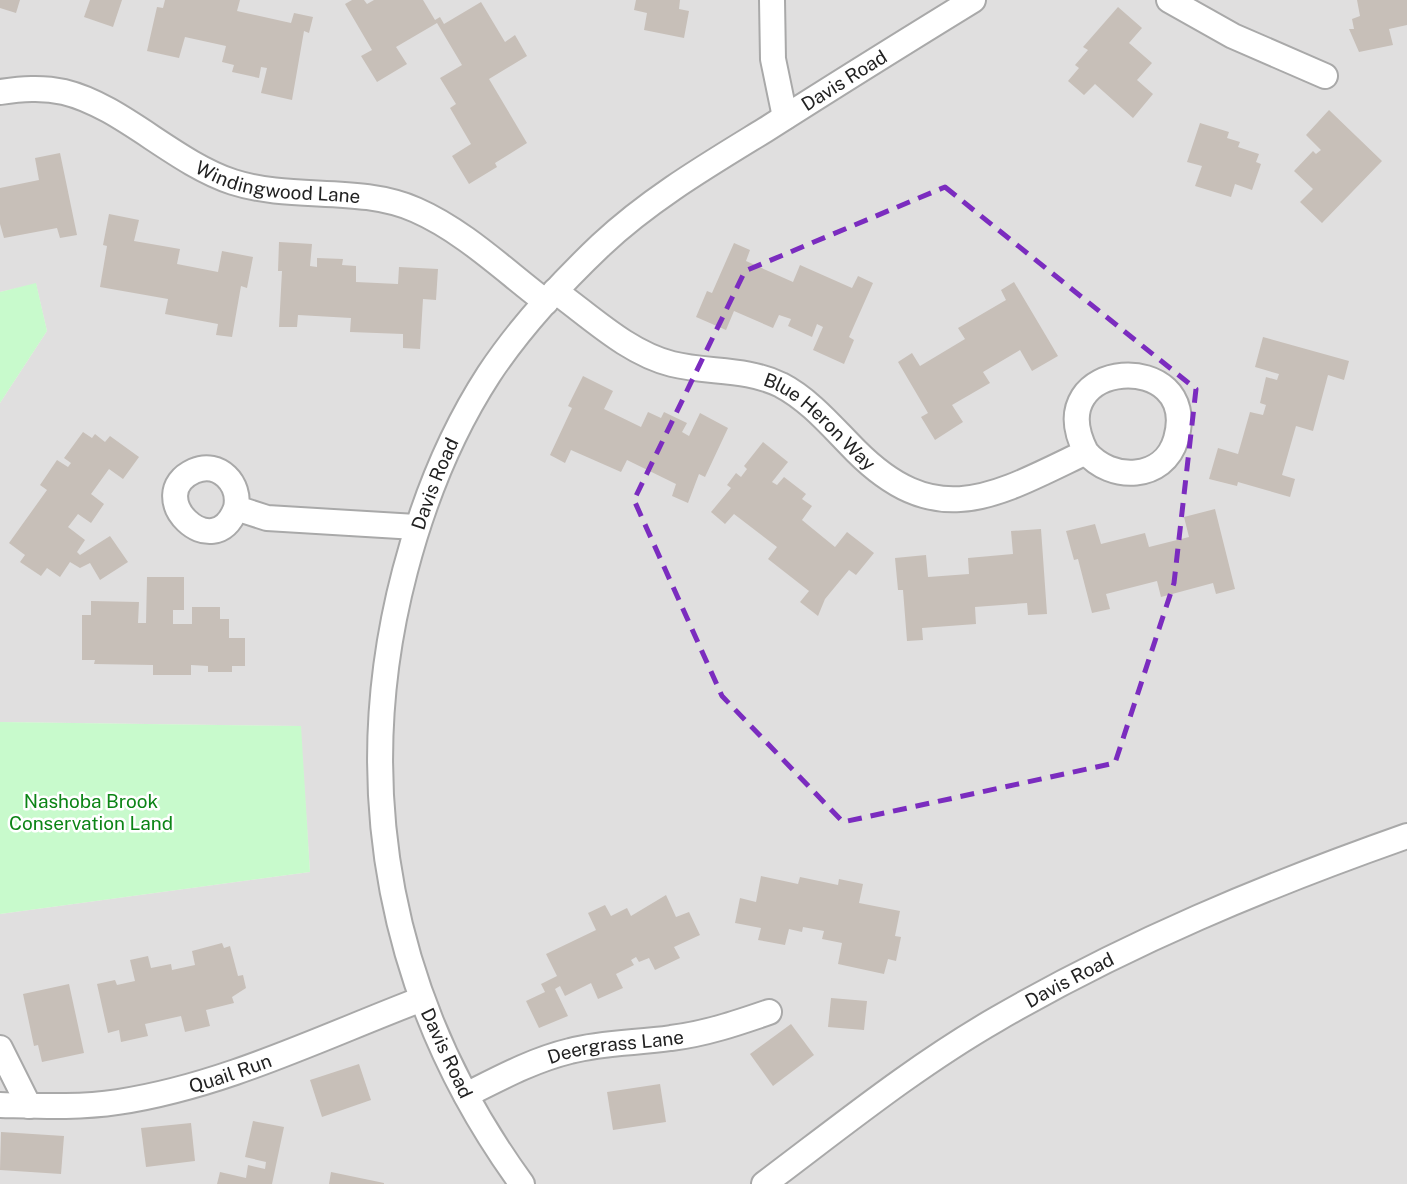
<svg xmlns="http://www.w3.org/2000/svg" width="1407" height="1184" font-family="'Public Sans',sans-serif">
<rect width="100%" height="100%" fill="#f2efe9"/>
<!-- residential -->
<path fill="#e0dfdf" d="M0,0H1407V1184H0V914L310,872L300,726L0,722V403L47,331L36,284L0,292Z"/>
<!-- park -->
<g fill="#c8facc">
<path d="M36,283L47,331L0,403V292Z"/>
<path d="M0,722L301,726L310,872L0,914Z"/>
</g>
<!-- building -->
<g fill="#c7bfb8">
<path d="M0,0H20L16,13L0,8Z"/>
<path d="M90,0H122L113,27L84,17Z"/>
<path d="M165,0H240L237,11L291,23L294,13L313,17L309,33L304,31L292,100L261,93L267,68L261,67L259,78L232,72L234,65L222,62L226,46L185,37L179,58L147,51L157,7L163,8Z"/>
<path d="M352,0H364L367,4L374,0H423L435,20L440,17L444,24L481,2L505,42L515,35L527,56L489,79L527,143L495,163L497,167L469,184L452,156L471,144L450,108L456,104L440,78L462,65L437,23L396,47L407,64L377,82L361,56L372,50L345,4Z"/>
<path d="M636,0H680L679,9L689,11L684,38L644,30L647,13L634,10Z"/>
<path d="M1357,0H1407V25L1389,29L1393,45L1359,52L1349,29H1354L1352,19L1360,16Z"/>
<path d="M1118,7L1142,28L1129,43L1152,63L1137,80L1153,94L1133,118L1095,84L1084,95L1068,81L1079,68L1075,65L1088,50L1083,47Z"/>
<path d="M1329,110L1382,161L1322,223L1300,202L1313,189L1294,171L1313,151L1316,154L1321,150L1306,135Z"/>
<path d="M1200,123L1229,132L1227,138L1240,142L1238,147L1259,154L1256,162L1261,164L1252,190L1235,184L1231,197L1195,186L1202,166L1187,162Z"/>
<path d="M60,153L77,235L60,238L57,228L4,238L0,224V188L39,180L35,158Z"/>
<path d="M109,214L139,220L134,241L180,249L177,264L218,272L222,251L253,257L247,288L241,286L232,337L216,335L218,324L165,314L168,299L100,287L107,246L103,245Z"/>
<path d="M279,242L312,244L310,266L317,267V258L343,259L342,265L356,266V282L398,284L399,267L438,269L436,300L423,299L420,349L403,348V334L350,332L351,318L298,315L297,327H279L282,271H278Z"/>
<path d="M734,243L750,250L746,261L793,282L800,265L852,288L858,276L873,283L849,337L854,340L844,364L813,350L823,327L817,324L812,337L788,326L791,319L779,315L773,328L734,311L726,330L696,317L707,291L712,293Z"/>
<path d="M1014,282L1058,356L1032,371L1020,350L983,372L990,383L952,405L963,422L935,440L921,417L928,413L898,362L912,353L920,366L965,339L958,328L1006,300L1001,290Z"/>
<path d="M1263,337L1349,361L1344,380L1328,375L1313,431L1296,426L1282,475L1295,479L1290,497L1238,482L1237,486L1209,479L1218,448L1238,454L1250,412L1263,415L1266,405L1260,403L1266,377L1277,380L1279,374L1255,367Z"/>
<path d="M583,376L613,391L604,409L641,427L648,412L661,418L664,412L687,423L682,432L689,436L700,413L728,428L705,477L699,474L688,503L672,496L676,484L627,460L621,472L571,450L565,463L550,455L572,408L568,406Z"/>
<path d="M83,432L92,438L95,434L105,442L110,436L139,457L123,479L109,469L91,494L104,504L91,523L78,514L68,527L85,540L77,552L80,555L110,536L128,562L100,580L90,563L80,568L70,562L60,577L47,568L41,576L20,562L25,555L9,543L47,490L40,485L57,460L68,467L71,463L64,458Z"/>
<path d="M763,442L788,462L772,482L777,485L784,477L806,494L802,499L812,506L802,520L835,547L847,532L874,553L856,575L849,570L825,599L818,616L800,602L809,591L768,559L777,547L734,514L725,524L711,512L731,488L727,485L736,473L741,477L747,469L744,466Z"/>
<path d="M1215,509L1235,589L1216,594L1213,583L1161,597L1157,581L1106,594L1110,609L1092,613L1078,559L1074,560L1066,531L1095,524L1101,544L1145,533L1149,547L1189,537L1184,517Z"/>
<path d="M1041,529L1047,614L1028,615L1027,603L975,607L976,624L922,628L923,640L907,641L903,590H898L895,558L926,555L928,577L969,574L968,558L1013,554L1011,531Z"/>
<path d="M147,577H184V610H173V624H192V607H220V619H229V638H245V666H232V672H208V666L191,665V675H153V665L94,664L95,660H82V615H91V601L139,602L138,623H146Z"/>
<path d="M761,876L798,884L800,877L838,885L839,879L863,884L859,903L900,911L895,936L901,937L896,961L888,959L884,974L838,964L842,943L822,939L824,931L803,927L802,932L789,929L785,945L758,940L761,928L735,923L740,898L756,902Z"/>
<path d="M666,895L676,917L689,912L700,935L674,947L680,958L655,970L649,958L639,962L636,957L631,960L634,965L616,974L623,988L598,999L591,983L565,996L560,986L555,989L568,1016L539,1028L526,1001L545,992L541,984L557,976L546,954L596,930L588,913L605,905L611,916L627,908L631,916Z"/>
<path d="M222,943L224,948L230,946L238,976L243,975L246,988L232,997L234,1003L206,1010L210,1026L185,1032L181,1016L145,1024L148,1036L121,1042L119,1030L108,1033L97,984L115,980L117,985L135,981L130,960L148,956L151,968L171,964L172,970L195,965L192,951Z"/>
<path d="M69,984L84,1053L42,1062L38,1045L34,1046L23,994Z"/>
<path d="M831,998L867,1001L864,1030L828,1027Z"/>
<path d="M791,1024L814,1055L773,1086L750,1054Z"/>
<path d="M359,1064L371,1100L322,1117L310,1080Z"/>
<path d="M660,1084L666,1122L613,1130L607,1092Z"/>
<path d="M253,1121L284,1127L272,1184H217L220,1172L246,1178L248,1165L265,1169L266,1162L245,1157Z"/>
<path d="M191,1123L195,1161L146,1167L141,1128Z"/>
<path d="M1,1132L64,1136L61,1174L0,1170Z"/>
<path d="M331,1172L384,1183V1184H329Z"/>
</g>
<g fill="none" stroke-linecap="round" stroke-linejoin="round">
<!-- minor casing -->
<g stroke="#a9a9a9" stroke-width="28">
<g id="minor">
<path d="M772,0L773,59L785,117"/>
<path d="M1169,0L1233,36L1325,76"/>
<path id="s1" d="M0,92C21,89 42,87 64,92C122,106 173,162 233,182C292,201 359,185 416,210C464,231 505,271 546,302"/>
<path id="s2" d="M555,291C591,317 628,353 672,364C708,373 746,368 781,385C810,400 833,428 856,451C938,533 996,495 1086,452C1037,357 1202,348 1176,439C1164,481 1111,482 1086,452"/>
<path d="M236,508C241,484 219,460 194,471C141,495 214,568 236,508L267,518L416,527"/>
<path d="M0,1048L29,1106"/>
<path id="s3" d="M466,1095C500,1078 533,1060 570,1051C603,1042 637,1043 671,1038C705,1034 737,1023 769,1012"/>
<path id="s4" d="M0,1105C40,1106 78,1108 118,1102C224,1086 322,1037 422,999"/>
<path id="s5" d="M522,1184C390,1003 348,788 405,571C423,502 450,434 489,374C520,327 560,284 601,245C650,199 708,165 765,130C834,86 903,43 973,0"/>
<path id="s6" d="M764,1184C840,1127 915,1066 997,1019C1128,943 1265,886 1407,836"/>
</g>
</g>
<!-- minor -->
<use href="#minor" stroke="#fff" stroke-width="24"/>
</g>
<!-- marked area -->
<path fill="none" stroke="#7b2cbf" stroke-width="5" stroke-dasharray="14 9" stroke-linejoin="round" d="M945,187L1196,389L1174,583L1115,763L843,822L722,696L634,500L745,271Z"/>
<g text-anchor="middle" stroke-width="5" stroke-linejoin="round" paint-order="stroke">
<!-- street labels -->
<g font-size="19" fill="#222" stroke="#fff">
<text dy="7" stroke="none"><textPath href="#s5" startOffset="1326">Davis Road</textPath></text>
<text dy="7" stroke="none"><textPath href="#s1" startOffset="301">Windingwood Lane</textPath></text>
<text dy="7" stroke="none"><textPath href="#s2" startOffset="303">Blue Heron Way</textPath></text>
<text dy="7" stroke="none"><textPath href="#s5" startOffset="738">Davis Road</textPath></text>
<text dy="7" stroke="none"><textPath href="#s6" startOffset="368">Davis Road</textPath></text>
<text dy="7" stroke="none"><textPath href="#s3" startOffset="159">Deergrass Lane</textPath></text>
<text transform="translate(447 1053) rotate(65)" y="7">Davis Road</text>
<text dy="7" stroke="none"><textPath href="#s4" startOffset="234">Quail Run</textPath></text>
</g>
<!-- park labels -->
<g font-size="19" fill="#0c8416" stroke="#fff">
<text x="91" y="808">Nashoba Brook<tspan x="91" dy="22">Conservation Land</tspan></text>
</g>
</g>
</svg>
